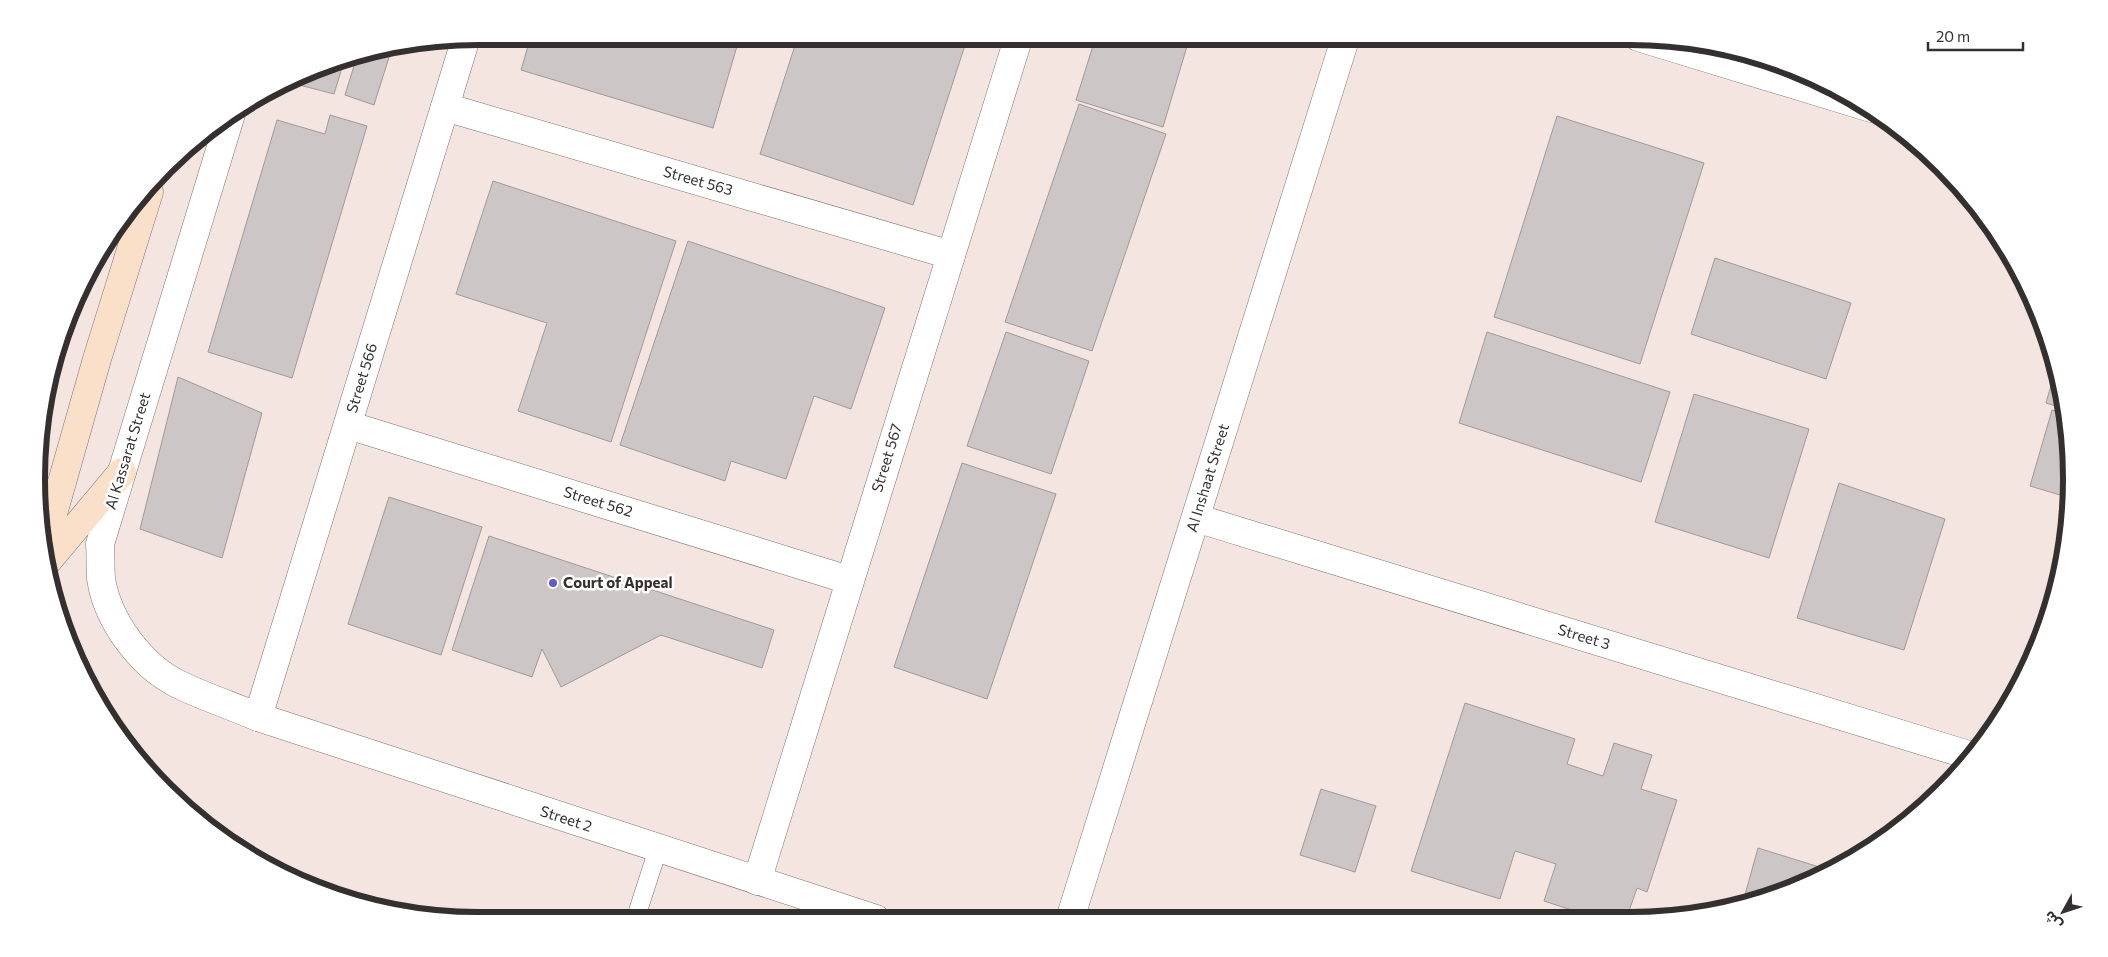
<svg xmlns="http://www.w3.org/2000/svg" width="2108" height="957" font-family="Commissioner,'Noto Sans Arabic',sans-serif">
<rect width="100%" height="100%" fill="#faf2ef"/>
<!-- built -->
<path fill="#f5e5e0" d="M479,36H1630L1715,45L1798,70L1875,111L1942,166L1997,233L2038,309L2063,392L2072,478L2063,564L2038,647L1981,747L1899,829L1799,887L1688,917L478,921L393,912L310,887L187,811L95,699L60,621L40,537L45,393L96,257L187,146L258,95L336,60Z"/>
<!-- building -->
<g fill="#cdc6c6" stroke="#a19999">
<path d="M531,36H740L713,128L521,70Z"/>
<path d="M798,36H968L913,205L760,154Z"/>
<path d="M1096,36H1190L1163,127L1076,100Z"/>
<path d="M391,51L374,105L345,95L357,56Z"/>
<path d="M345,58L334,94L288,82L336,60Z"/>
<path d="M1079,104L1166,134L1092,351L1005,322Z"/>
<path d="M330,115L367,126L292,378L208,352L277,120L325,134Z"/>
<path d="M1557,116L1704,163L1640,364L1494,317Z"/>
<path d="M493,181L676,241L611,442L518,411L547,323L456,294Z"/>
<path d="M688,241L885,308L851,409L814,396L786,479L731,461L725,481L620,445Z"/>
<path d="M1715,258L1851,303L1826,379L1691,334Z"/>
<path d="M1006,332L1089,361L1051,474L967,446Z"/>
<path d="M1487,332L1670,392L1641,482L1459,423Z"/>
<path d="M2056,368L2063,392L2065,409L2046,403Z"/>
<path d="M178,377L262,413L222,558L140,529Z"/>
<path d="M1694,394L1809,429L1769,558L1655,522Z"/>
<path d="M2052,410L2065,414L2066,424L2064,432L2067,433L2072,478L2070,498L2030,486Z"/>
<path d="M962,463L1056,494L987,699L894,667Z"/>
<path d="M1839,483L1945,519L1904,650L1797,618Z"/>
<path d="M389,497L482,527L441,655L348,624Z"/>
<path d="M489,536L774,630L762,668L661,635L561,687L542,649L532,677L452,650Z"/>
<path d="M1465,703L1575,739L1567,764L1603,776L1614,743L1652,755L1641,789L1677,800L1647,892L1637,888L1627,917H1593L1544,901L1556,864L1515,851L1500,899L1411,871Z"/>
<path d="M1321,789L1376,806L1355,872L1300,855Z"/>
<path d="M1758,848L1829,870L1799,887L1743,902Z"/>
</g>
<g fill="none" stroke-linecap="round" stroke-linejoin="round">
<!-- lane casing -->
<g stroke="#7b7472" stroke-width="19">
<path id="lane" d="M635,920L658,849"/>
</g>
<!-- street casing -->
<g stroke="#7b7472" stroke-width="29">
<g id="street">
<path d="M1638,37L1871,108"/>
<path d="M445,107L951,255"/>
<path d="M231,114L100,544C101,555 100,567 101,578C107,621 142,667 180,685C205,697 232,706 258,717L876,919"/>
<path d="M348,425L849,580"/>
<path d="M1196,518L1972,756"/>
<path d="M258,717L466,38"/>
<path d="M757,881L1019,36"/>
<path d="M1070,919L1346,36"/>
</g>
</g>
<!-- secondary casing -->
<g stroke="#7b7472" stroke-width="29">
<g id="secondary">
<path d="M43,549L97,359L149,192"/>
<path d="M46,563L122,472"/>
</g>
</g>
<!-- lane -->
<use href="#lane" stroke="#fff" stroke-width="18"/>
<!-- street -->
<use href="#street" stroke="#fff" stroke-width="28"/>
<!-- secondary -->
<use href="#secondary" stroke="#fae0c8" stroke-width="28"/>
</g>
<!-- markers -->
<circle fill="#6459d2" stroke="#fff" stroke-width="2" cx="553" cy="583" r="5"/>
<g text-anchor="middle" stroke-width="5" stroke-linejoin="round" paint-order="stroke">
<!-- street labels -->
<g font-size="15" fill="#33302f" stroke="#fff">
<text transform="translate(698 181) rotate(16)" y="5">Street 563</text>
<text transform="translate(362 378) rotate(-73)" y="5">Street 566</text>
<text transform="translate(128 451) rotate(-73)" y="5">Al Kassarat Street</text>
<text transform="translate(887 458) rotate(-73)" y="5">Street 567</text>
<text transform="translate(1208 478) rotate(-73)" y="5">Al Inshaat Street</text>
<text transform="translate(598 502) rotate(17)" y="5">Street 562</text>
<text transform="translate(1584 637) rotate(17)" y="5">Street 3</text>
<text transform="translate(566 819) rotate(18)" y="5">Street 2</text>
</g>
<!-- poi labels -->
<g font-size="15" font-weight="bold" fill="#33302f" stroke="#fff" text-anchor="start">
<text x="563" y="588">Court of Appeal</text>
</g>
</g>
<!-- crop -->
<path d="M0 0H2108V957H0ZM478 45H1630A433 433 0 0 1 2063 478V479A433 433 0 0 1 1630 912H478A433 433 0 0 1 45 479V478A433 433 0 0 1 478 45Z" fill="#fff" fill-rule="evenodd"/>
<path fill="none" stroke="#33302f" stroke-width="6" d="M478 45H1630A433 433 0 0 1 2063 478V479A433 433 0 0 1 1630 912H478A433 433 0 0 1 45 479V478A433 433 0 0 1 478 45Z"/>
<!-- north arrow -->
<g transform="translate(2063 912) rotate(230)" stroke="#ffffff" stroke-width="4" paint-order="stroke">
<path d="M0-4L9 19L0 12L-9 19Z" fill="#33302f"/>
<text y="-8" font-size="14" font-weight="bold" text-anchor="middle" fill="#33302f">ش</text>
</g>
<!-- scale -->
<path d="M1928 42v8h95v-8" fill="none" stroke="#33302f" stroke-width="2.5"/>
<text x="1936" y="42" font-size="15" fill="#33302f" stroke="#ffffff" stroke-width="4" paint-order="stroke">20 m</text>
</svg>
